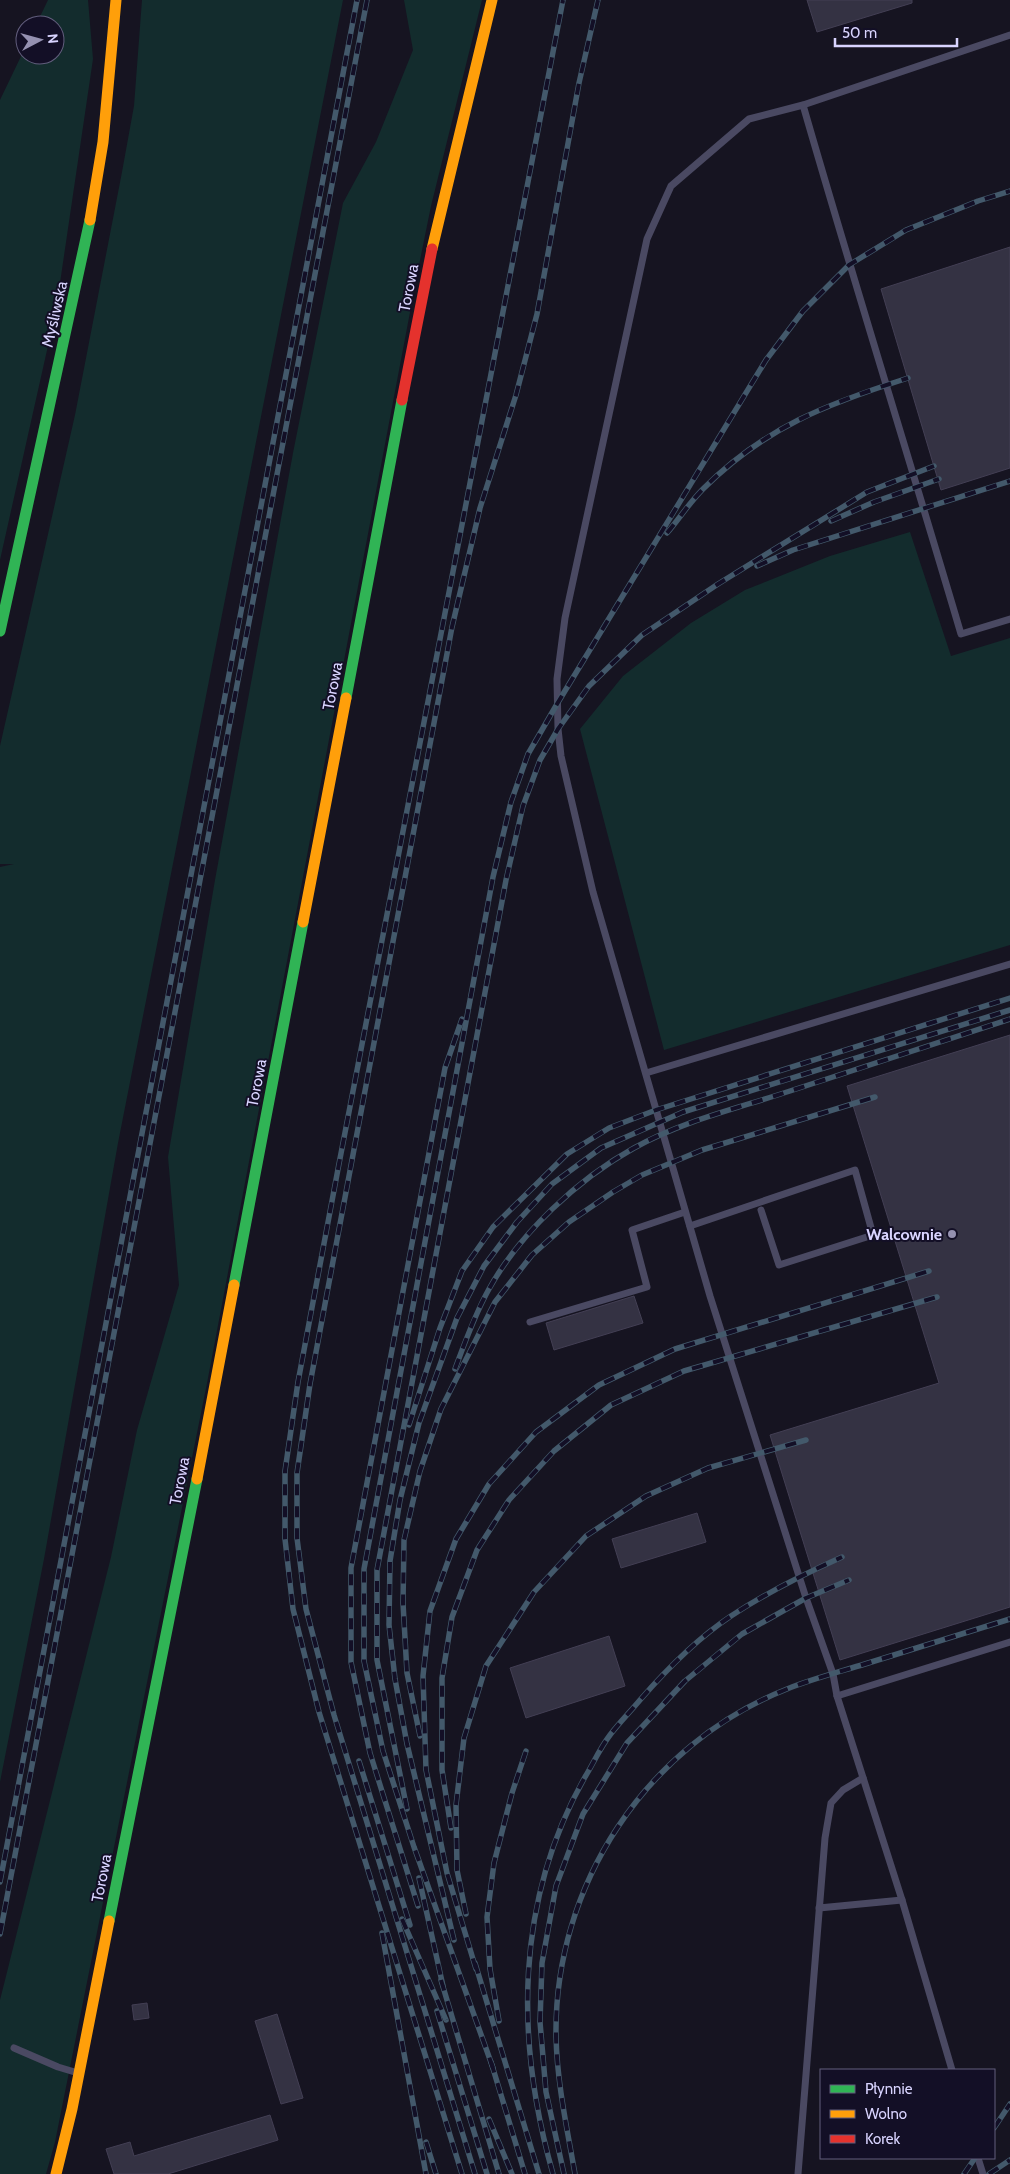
<svg xmlns="http://www.w3.org/2000/svg" width="1010" height="2174" font-family="Cabin,sans-serif">
<rect width="100%" height="100%" fill="#161421"/>
<!-- green -->
<g fill="#132c2d">
<path d="M48,0H88L93,59L56,310L0,560V100L25,48V55H55V25H36Z"/>
<path d="M142,0H343L118,1143L44,1559L0,1782V867L14,864H0V746L75,415L122,172L134,106Z"/>
<path d="M404,0H482L431,206L418,270L208,1378L55,2142L46,2174H0V2000L111,1557L137,1430L179,1285L168,1157L215,880L293,453L343,203L376,142L413,50Z"/>
<path d="M910,532L951,656L1010,638V945L664,1050L580,729L623,676L691,623L745,590L830,556Z"/>
</g>
<!-- building -->
<g fill="#343243" stroke="#433f54">
<path d="M807,0H912V3L817,32Z"/>
<path d="M1010,247V468L941,490L881,289Z"/>
<path d="M1010,1035V1607L840,1660L770,1435L939,1383L847,1086Z"/>
<path d="M634,1296L643,1323L554,1350L546,1323Z"/>
<path d="M697,1513L706,1542L621,1568L612,1539Z"/>
<path d="M609,1636L625,1686L526,1718L510,1668Z"/>
<path d="M147,2003L149,2018L134,2020L132,2005Z"/>
<path d="M277,2014L303,2098L281,2104L255,2021Z"/>
<path d="M270,2115L278,2140L168,2174H114L106,2149L130,2142L134,2156Z"/>
</g>
<g fill="none" stroke-linecap="round" stroke-linejoin="round">
<!-- lane -->
<g stroke="#4a4962" stroke-width="7">
<path d="M803,105C854,282 909,458 961,634L1010,619"/>
<path d="M646,1073L1010,964"/>
<path d="M690,1226L855,1170L873,1235L779,1265L761,1210"/>
<path d="M530,1322L647,1287L632,1230L685,1212"/>
<path d="M837,1696L1010,1642"/>
<path d="M819,1908L902,1900"/>
<path d="M14,2048L58,2067L78,2073"/>
<path d="M952,2070L902,1900L837,1696L833,1674L806,1598L710,1296L593,892L561,756L558,729L557,679L565,618L647,239L671,186L749,119L803,105L1010,35"/>
<path d="M978,2158L983,2174"/>
<path d="M798,2174L825,1838L831,1803L843,1790L863,1778"/>
</g>
<!-- fast -->
<g stroke="#30b455" stroke-width="11">
<path d="M0,631L90,220"/>
<path d="M346,698L402,400"/>
<path d="M234,1285L303,922"/>
<path d="M109,1921L197,1479"/>
</g>
<!-- slow -->
<g stroke="#ff9f0a" stroke-width="11">
<path d="M90,220L103,142L116,0"/>
<path d="M432,249L492,0"/>
<path d="M303,922L346,698"/>
<path d="M197,1479L234,1285"/>
<path d="M56,2174L72,2109L109,1921"/>
</g>
<!-- jam -->
<path stroke="#e5322d" stroke-width="11" d="M402,400L432,249"/>
<!-- rail casing -->
<g stroke="#43596b" stroke-width="5.5">
<g id="rail">
<path d="M831,521L874,502L939,479"/>
<path d="M667,533C679,519 690,502 703,489C765,427 827,404 908,378"/>
<path d="M757,566L793,550L1010,481"/>
<path d="M455,1369C465,1342 475,1314 489,1289C520,1233 578,1179 634,1148C682,1121 739,1108 790,1091C864,1067 937,1043 1010,1019"/>
<path d="M409,1425L440,1328L462,1271L493,1227L567,1154L609,1128L656,1110L1010,998"/>
<path d="M420,1736L407,1673L403,1603L404,1540L420,1471L441,1409L495,1302L532,1255L569,1222L613,1192L642,1175L702,1150L875,1097"/>
<path d="M359,1761L410,1925"/>
<path d="M407,1809L377,1660V1570L506,880L523,806L540,760L558,729L589,686L642,635L718,584L867,492L934,466"/>
<path d="M451,1828L442,1770V1678L452,1617L477,1550L509,1500L554,1451L611,1405L684,1371L937,1297"/>
<path d="M419,1878L443,1986"/>
<path d="M0,1882L357,0"/>
<path d="M418,1906L370,1753L351,1662V1568L445,1068L462,1019"/>
<path d="M466,1914L457,1870L456,1805L464,1738L486,1666L534,1592L586,1536L646,1496L708,1468L806,1440"/>
<path d="M402,1919L446,2020"/>
<path d="M382,1933L426,2174"/>
<path d="M0,1934L367,0"/>
<path d="M454,1940L407,1744L395,1679L389,1625L390,1561L400,1500L419,1423L457,1318L484,1266L517,1222L552,1184L601,1148L683,1112L1010,1010"/>
<path d="M475,1963L539,2174"/>
<path d="M476,1969L447,1873L426,1770L423,1676L430,1611L456,1539L489,1484L536,1432L599,1385L675,1349L929,1271"/>
<path d="M441,1980L499,2174"/>
<path d="M437,2011L487,2174"/>
<path d="M499,2021L490,1969L487,1917L494,1863L512,1793L526,1751"/>
<path d="M491,2062L525,2174"/>
<path d="M493,2068L414,1847L383,1751L364,1661V1569L493,877L511,802L528,754L557,704L766,360L803,311L849,265L906,230L978,201L1010,191"/>
<path d="M489,2119L512,2174"/>
<path d="M994,2128L1010,2104"/>
<path d="M426,2142L436,2174"/>
<path d="M462,2174L319,1712L293,1609L285,1539V1471L298,1382L338,1169L563,0"/>
<path d="M475,2174L334,1715L306,1609L297,1538V1473L310,1384L452,627L480,508L516,395L537,314L579,83L598,0"/>
<path d="M553,2174C515,2040 515,1901 585,1777C593,1764 600,1748 610,1735C619,1723 630,1712 640,1700C666,1670 698,1638 731,1616C766,1593 804,1574 842,1557"/>
<path d="M564,2174L546,2092L540,2022L542,1963L556,1886L583,1814L627,1743L685,1681L742,1634L806,1598L849,1580"/>
<path d="M575,2174C567,2128 557,2083 556,2036C554,1885 646,1745 787,1689C812,1679 839,1672 865,1664C913,1649 962,1634 1010,1619"/>
<path d="M964,2174L975,2158"/>
<path d="M989,2174L1010,2160"/>
</g>
</g>
<!-- rail -->
<use href="#rail" stroke="#130f26" stroke-width="4" stroke-dasharray="11" stroke-linecap="butt"/>
</g>
<!-- markers -->
<circle fill="#9591b1" stroke="#130f26" stroke-width="2" cx="952" cy="1234" r="5"/>
<g text-anchor="middle" stroke-width="4" stroke-linejoin="round" paint-order="stroke">
<!-- street labels -->
<g font-size="16" fill="#d9d4ff" stroke="#130f26">
<text transform="translate(408 288) rotate(-79)" y="6">Torowa</text>
<text transform="translate(54 314) rotate(-77)" y="6">Myśliwska</text>
<text transform="translate(332 686) rotate(-79)" y="6">Torowa</text>
<text transform="translate(256 1083) rotate(-79)" y="6">Torowa</text>
<text transform="translate(179 1481) rotate(-79)" y="6">Torowa</text>
<text transform="translate(101 1878) rotate(-79)" y="6">Torowa</text>
</g>
<!-- poi labels -->
<g font-size="16" font-weight="bold" fill="#d9d4ff" stroke="#130f26" text-anchor="end">
<text x="942" y="1240">Walcownie</text>
</g>
</g>
<!-- legend -->
<rect x="820" y="2069" width="175" height="90" fill="#130f26" stroke="#625e7d"/>
<rect x="830" y="2085" width="25" height="8" fill="#30b455" stroke="#625e7d"/>
<text x="865" y="2094" font-size="15" fill="#d9d4ff">Płynnie</text>
<rect x="830" y="2110" width="25" height="8" fill="#ff9f0a" stroke="#625e7d"/>
<text x="865" y="2119" font-size="15" fill="#d9d4ff">Wolno</text>
<rect x="830" y="2135" width="25" height="8" fill="#e5322d" stroke="#625e7d"/>
<text x="865" y="2144" font-size="15" fill="#d9d4ff">Korek</text>
<!-- north arrow -->
<g transform="translate(40 40) rotate(84)"><circle r="24" fill="#130f26" stroke="#625e7d"/>
<path d="M0-4L9 19L0 12L-9 19Z" fill="#9591b1"/>
<text y="-8" font-size="14" font-weight="bold" text-anchor="middle" fill="#d9d4ff">N</text>
</g>
<!-- scale -->
<path d="M835 38v8h122v-8" fill="none" stroke="#d9d4ff" stroke-width="2.5"/>
<text x="842" y="38" font-size="15" fill="#d9d4ff" stroke="#130f26" stroke-width="4" paint-order="stroke">50 m</text>
</svg>
